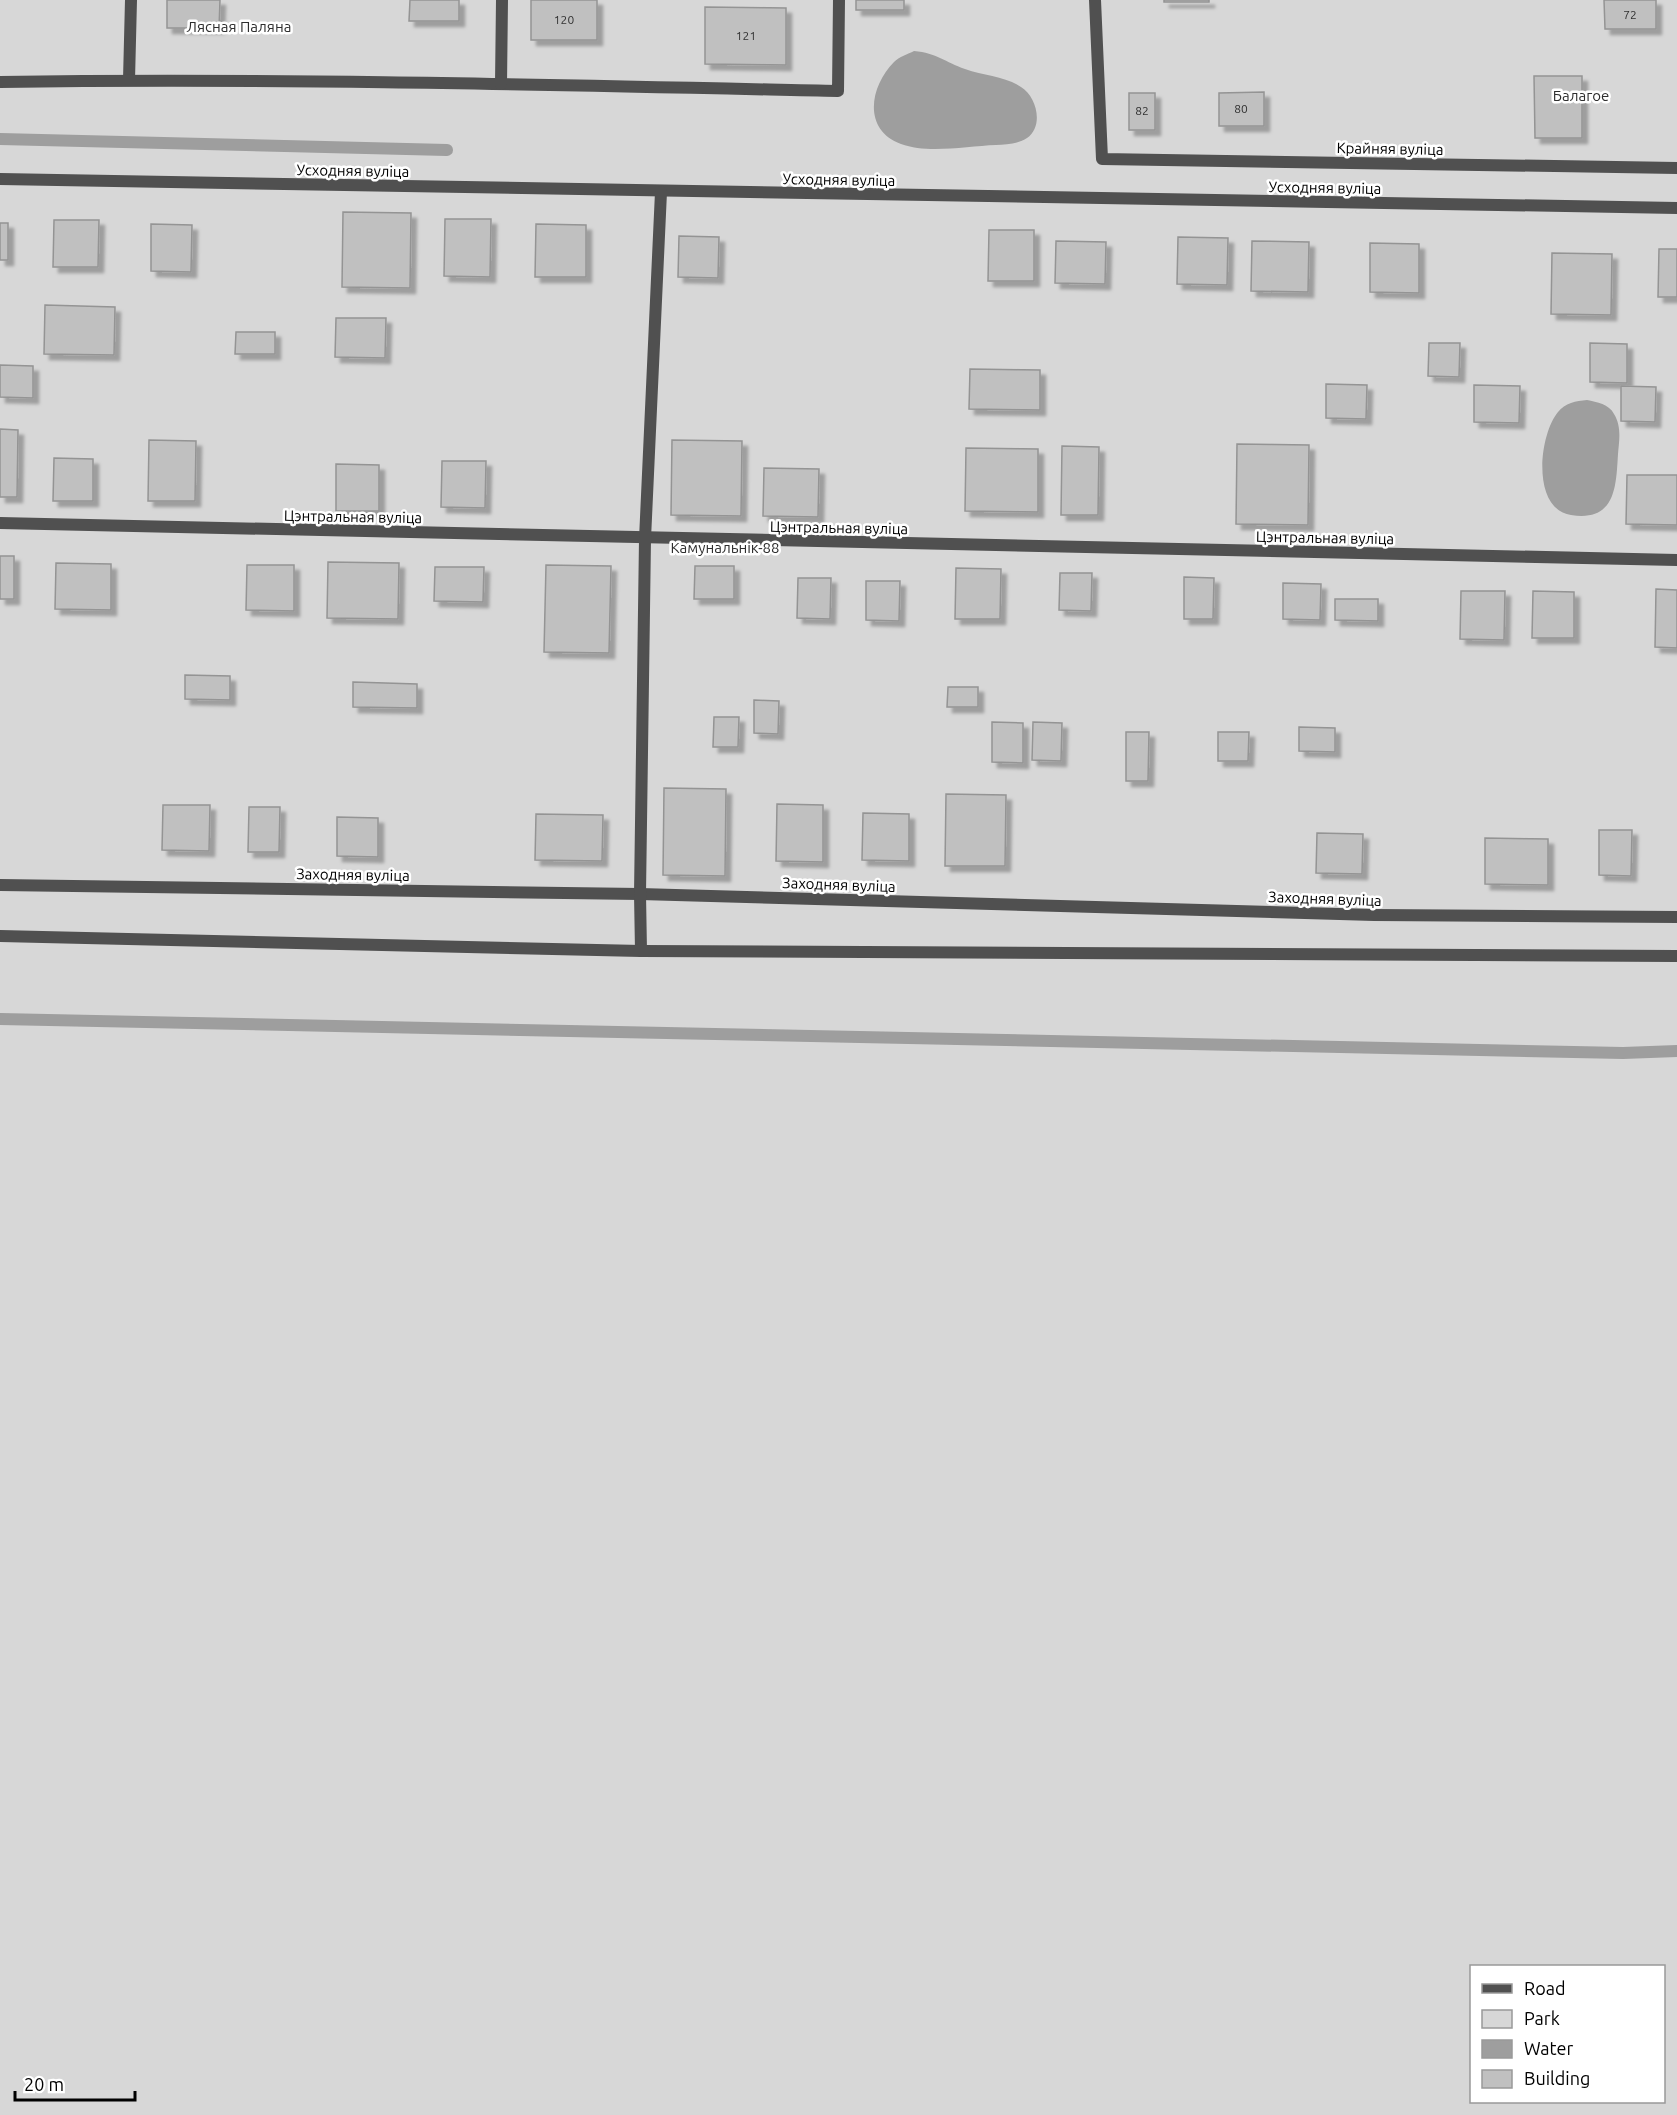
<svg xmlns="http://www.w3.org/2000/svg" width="1677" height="2115" font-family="Ubuntu,sans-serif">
<defs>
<filter id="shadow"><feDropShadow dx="5.5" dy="5.5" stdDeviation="1.5" flood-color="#0004"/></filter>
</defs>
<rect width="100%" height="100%" fill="#fff"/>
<!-- green -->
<path fill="#d7d7d7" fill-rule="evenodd" d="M0,0H1677V2115H0ZM1472,1966H1664V2102H1472Z"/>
<!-- water -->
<g fill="#9e9e9e">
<path d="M914,51C937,53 945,62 965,69C984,76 1005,76 1021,87C1037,97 1044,126 1027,138C1019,144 1006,144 996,145C967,146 928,154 901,144C862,130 870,86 894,62C899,57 908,54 914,51Z"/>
<path d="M1587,400C1597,402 1609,404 1614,414C1622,427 1619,441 1618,454C1616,486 1616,522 1571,515C1531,509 1539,435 1558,412C1565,403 1576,401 1587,400Z"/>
</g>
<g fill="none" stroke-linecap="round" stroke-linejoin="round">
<!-- stream -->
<g stroke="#9e9e9e" stroke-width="12">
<path d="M0,139L447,150"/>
<path d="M0,1019L1623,1053L1677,1051"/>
</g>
</g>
<!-- building -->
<g fill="#c0c0c0" stroke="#949494" stroke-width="1.5" filter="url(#shadow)">
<path d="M167,0H220L219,28H167Z"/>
<path d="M410,0H459V21H409Z"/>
<rect x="531" y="0" width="66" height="40"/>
<rect x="856" y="0" width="48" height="10"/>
<rect x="1164" y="0" width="45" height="2"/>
<path d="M1604,0H1656V29H1605Z"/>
<path d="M705,7L786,8V65L705,64Z"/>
<path d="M1534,76H1582V138H1535Z"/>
<path d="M1264,92V126H1219V93Z"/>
<rect x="1129" y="93" width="26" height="37"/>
<path d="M343,212L411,213L410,288L342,287Z"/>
<path d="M445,219H491L490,277L444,276Z"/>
<path d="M54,220H99L98,267H53Z"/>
<rect x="0" y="223" width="8" height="37"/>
<path d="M151,224L192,225L191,272L151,271Z"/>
<path d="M536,224L586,225V277H535Z"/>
<path d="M989,230H1034V281H988Z"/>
<path d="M679,236L719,237L718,278L678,277Z"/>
<path d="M1178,237L1228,238L1227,285L1177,284Z"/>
<path d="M1056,241L1106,242L1105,284L1055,283Z"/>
<path d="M1252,241L1309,242L1308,292L1251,291Z"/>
<path d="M1370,243L1419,244V293L1370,292Z"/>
<path d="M1659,249H1677V297H1658Z"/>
<path d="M1552,253L1612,254L1611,315L1551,314Z"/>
<path d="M45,305L115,307L114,355L44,354Z"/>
<path d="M336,318H386L385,358L335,357Z"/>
<path d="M236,332H275V354H235Z"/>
<path d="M1429,343H1460L1459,377L1428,376Z"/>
<path d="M1590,343L1627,344V383L1590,382Z"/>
<path d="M0,365L33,366V398L0,397Z"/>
<path d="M970,369L1040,370V410L969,409Z"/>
<path d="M1326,384L1367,385L1366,419L1326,418Z"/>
<path d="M1474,385L1520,386L1519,423L1474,422Z"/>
<path d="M1621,386L1656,387L1655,422L1621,421Z"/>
<path d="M0,429L18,430L17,497H0Z"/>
<path d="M149,440L196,441L195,501H148Z"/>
<path d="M672,440L742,441L741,516L671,515Z"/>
<path d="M1237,444L1309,445L1308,525L1236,524Z"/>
<path d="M1062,446L1099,447L1098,515H1061Z"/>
<path d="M966,448L1038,449V512L965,511Z"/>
<path d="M54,458L93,459V501H53Z"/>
<path d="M442,461H486L485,508L441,507Z"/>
<path d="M336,464L379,465V511H336Z"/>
<path d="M764,468L819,469L818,517L763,516Z"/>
<path d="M1627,475H1677V525L1626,524Z"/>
<rect x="0" y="556" width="14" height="43"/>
<path d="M328,562L399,563L398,619L327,618Z"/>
<path d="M56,563L111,564V610L55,609Z"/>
<path d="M247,565H294V611L246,610Z"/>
<path d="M546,565L611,566L609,653L544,652Z"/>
<path d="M695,566H734V599H694Z"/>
<path d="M435,567H484L483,602L434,601Z"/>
<path d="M956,568L1001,569L1000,619H955Z"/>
<path d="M1060,573H1092L1091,611L1059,610Z"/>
<path d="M1184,577L1214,578L1213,619H1184Z"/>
<path d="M798,578H831L830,619L797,618Z"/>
<path d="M866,581H900L899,621L866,620Z"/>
<path d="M1283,583L1321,584L1320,620L1283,619Z"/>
<path d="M1656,589L1677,590V648L1655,647Z"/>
<path d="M1461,591H1505L1504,640L1460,639Z"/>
<path d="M1533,591L1574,592V638H1532Z"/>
<path d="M1335,599H1378V621L1335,620Z"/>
<path d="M185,675L230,676V700L185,699Z"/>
<path d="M353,682L417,684V708L353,707Z"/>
<path d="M948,687H978V707H947Z"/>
<path d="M754,700L779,701L778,734L754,733Z"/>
<path d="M714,717H739L738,747H713Z"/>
<path d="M992,722L1023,723V763L992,762Z"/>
<path d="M1033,722L1062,723L1061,761L1032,760Z"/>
<path d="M1299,727L1335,728V752L1299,751Z"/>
<path d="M1126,732H1149L1148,781H1126Z"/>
<path d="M1218,732H1249L1248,761H1218Z"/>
<path d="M664,788L726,789L725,876L663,875Z"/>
<path d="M946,794L1006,795L1005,866H945Z"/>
<path d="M777,804L823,805V862L776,861Z"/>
<path d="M163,805H210L209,851L162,850Z"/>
<path d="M249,807H280L279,852H248Z"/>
<path d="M863,813L909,814V861L862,860Z"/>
<path d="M536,814L603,815L602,861L535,860Z"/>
<path d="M337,817L378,818V857L337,856Z"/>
<path d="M1599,830H1632L1631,876L1599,875Z"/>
<path d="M1317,833L1363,834L1362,874L1316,873Z"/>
<path d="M1485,838L1548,839V885L1485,884Z"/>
</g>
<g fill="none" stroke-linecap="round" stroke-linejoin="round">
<!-- service -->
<g stroke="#505050" stroke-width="12">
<path d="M1095,0L1102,159L1677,168"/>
<path d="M129,80L131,0"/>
<path d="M0,82C279,78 559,85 838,91L839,0"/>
<path d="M501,84L502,0"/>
<path d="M0,179L1677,208"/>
<path d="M0,523L1677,560"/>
<path d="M0,885L640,894L1374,915L1677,917"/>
<path d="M641,951L640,894L645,539L661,192"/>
</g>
<!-- minor -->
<path stroke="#505050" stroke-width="12" d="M0,936L641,951L1677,956"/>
</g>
<g text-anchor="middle" stroke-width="5" stroke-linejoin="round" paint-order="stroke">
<!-- number labels -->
<g font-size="12" fill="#303030">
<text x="1630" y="19">72</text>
<text x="564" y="24">120</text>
<text x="746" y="40">121</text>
<text x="1241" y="113">80</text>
<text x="1142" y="115">82</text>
</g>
<!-- park labels -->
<g font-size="15" fill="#2e2e2e" stroke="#fff">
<text x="239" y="32">Лясная Паляна</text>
<text x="1581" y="101">Балагое</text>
<text x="725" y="553">Камунальнік-88</text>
</g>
<!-- street labels -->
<g font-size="15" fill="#000" stroke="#fff">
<text transform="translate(1390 149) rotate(1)" y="5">Крайняя вуліца</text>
<text transform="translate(353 171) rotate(1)" y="5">Усходняя вуліца</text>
<text transform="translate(839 180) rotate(1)" y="5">Усходняя вуліца</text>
<text transform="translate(1325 188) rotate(1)" y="5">Усходняя вуліца</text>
<text transform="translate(353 517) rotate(1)" y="5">Цэнтральная вуліца</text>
<text transform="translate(839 528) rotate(1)" y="5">Цэнтральная вуліца</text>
<text transform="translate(1325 538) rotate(1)" y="5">Цэнтральная вуліца</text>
<text transform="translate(353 875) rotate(1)" y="5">Заходняя вуліца</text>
<text transform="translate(839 885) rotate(2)" y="5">Заходняя вуліца</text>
<text transform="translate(1325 899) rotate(2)" y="5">Заходняя вуліца</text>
</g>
</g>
<!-- legend -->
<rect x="1470" y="1965" width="195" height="138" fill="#ffffff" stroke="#999999" stroke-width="1.5"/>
<rect x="1482" y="1984" width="30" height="9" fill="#505050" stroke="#999999" stroke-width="1.5"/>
<text x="1524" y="1995" font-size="18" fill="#000000">Road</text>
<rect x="1482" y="2010" width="30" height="18" fill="#d7d7d7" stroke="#999999" stroke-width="1.5"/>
<text x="1524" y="2025" font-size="18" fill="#000000">Park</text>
<rect x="1482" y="2040" width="30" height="18" fill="#9e9e9e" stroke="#999999" stroke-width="1.5"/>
<text x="1524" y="2055" font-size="18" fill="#000000">Water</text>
<rect x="1482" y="2070" width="30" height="18" fill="#c0c0c0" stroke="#999999" stroke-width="1.5"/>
<text x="1524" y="2085" font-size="18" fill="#000000">Building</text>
<!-- scale -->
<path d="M15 2091v9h120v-9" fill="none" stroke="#000000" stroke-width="3"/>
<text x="24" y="2091" font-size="18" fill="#000000" stroke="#ffffff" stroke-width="4.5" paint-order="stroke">20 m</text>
</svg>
